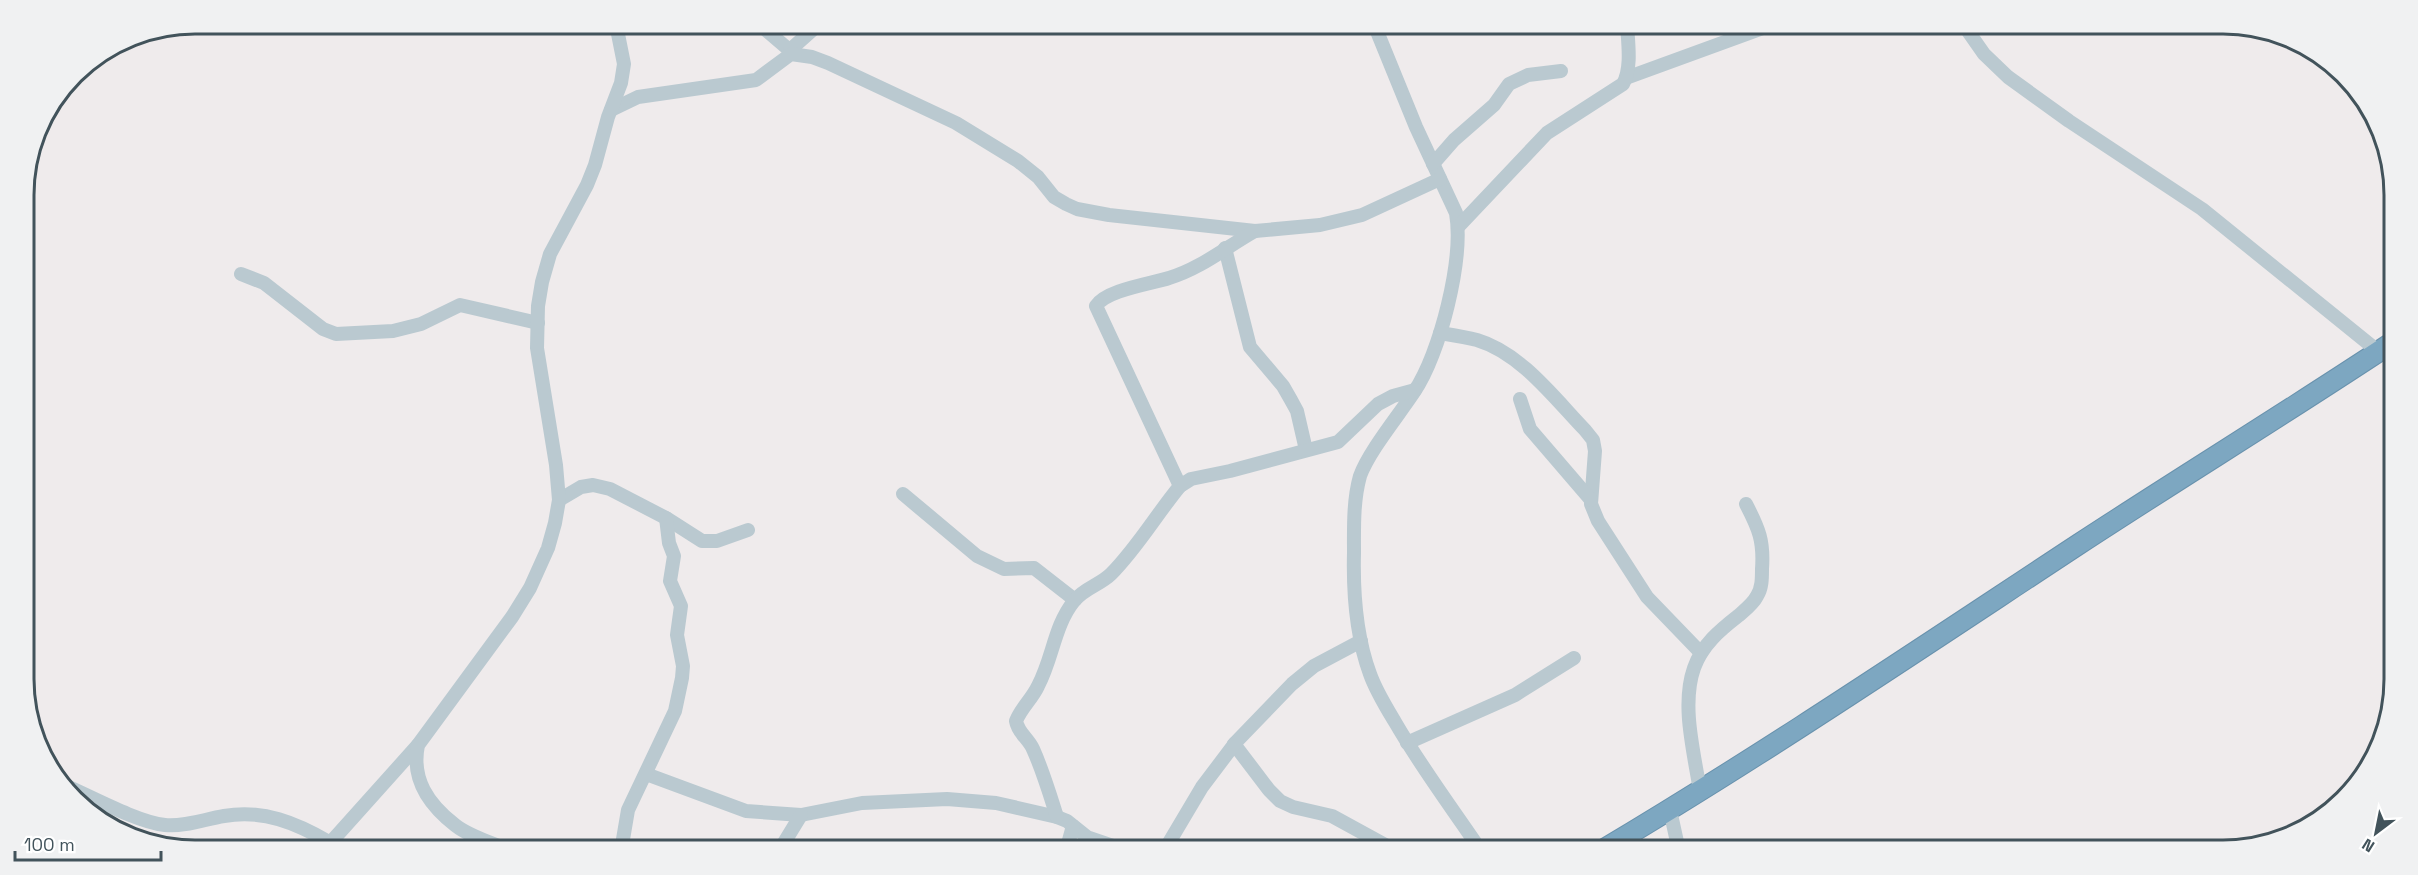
<svg xmlns="http://www.w3.org/2000/svg" width="2418" height="875" font-family="'Space Grotesk',sans-serif">
<rect width="100%" height="100%" fill="#efebec"/>
<g fill="none" stroke-linecap="round" stroke-linejoin="round">
<!-- highway casing -->
<g stroke="#6992ad" stroke-width="22">
<path id="highway" d="M1601,851C1764,754 1921,648 2079,544C2183,476 2289,411 2393,342"/>
</g>
<!-- minor -->
<g stroke="#bac9d0" stroke-width="14">
<path d="M759,24L794,54"/>
<path d="M1374,24L1416,127L1456,213C1464,259 1440,354 1414,392C1399,415 1369,451 1360,476C1353,501 1354,528 1354,553C1353,593 1356,636 1370,674C1376,691 1386,707 1395,722C1421,767 1452,808 1481,851"/>
<path d="M1963,24L1984,54L2008,77L2069,121L2202,209L2379,352"/>
<path d="M790,50L819,24"/>
<path d="M1626,78L1774,24"/>
<path d="M611,110L638,97L756,80L791,54L812,57L828,63L956,123L1018,161L1038,177L1054,197L1066,204L1077,209L1109,215L1255,231L1320,225L1362,215L1440,179"/>
<path d="M1433,164L1454,140L1494,105L1509,84L1528,75L1561,71"/>
<path d="M1458,227L1547,133L1623,84C1632,68 1628,43 1627,24"/>
<path d="M1225,248L1250,347L1283,386L1291,400L1297,411L1306,450"/>
<path d="M241,274L264,283L323,329L336,334L393,331L421,324L460,305L538,323"/>
<path d="M1440,333C1452,335 1465,337 1477,340C1521,353 1555,399 1585,430L1593,440L1595,451L1591,504L1598,521L1647,597L1701,653"/>
<path d="M1520,399L1530,429L1591,500"/>
<path d="M1180,486L1096,306C1106,290 1150,284 1169,278C1200,269 1228,246 1255,231"/>
<path d="M903,494L977,556L1004,569L1034,568L1075,600"/>
<path d="M559,500L581,487L593,485L610,489L666,518L702,541H717L748,530"/>
<path d="M1407,743L1515,695L1574,658"/>
<path d="M1234,744L1269,790L1280,801L1293,807L1332,816L1396,851"/>
<path d="M646,774L746,811L801,815L862,803L947,799L996,803L1057,817L1067,821L1087,837L1128,851"/>
<path d="M62,784C90,796 137,822 165,825C185,827 205,819 224,816C263,809 296,823 329,842"/>
<path d="M1700,791C1694,752 1681,705 1694,668C1702,645 1720,630 1738,616C1745,610 1753,604 1757,596C1762,588 1762,579 1762,569C1764,541 1759,529 1746,504"/>
<path d="M1670,810L1679,851"/>
<path d="M1057,817C1050,795 1043,771 1033,749C1028,738 1018,733 1016,721C1021,708 1032,699 1038,686C1053,658 1054,626 1074,601C1084,588 1100,585 1111,574C1137,548 1156,515 1180,486L1191,479L1230,471L1338,442L1378,404L1393,396L1415,390"/>
<path d="M323,851L418,745"/>
<path d="M511,851C493,843 470,837 455,825C428,804 411,779 418,745L512,617L530,588L548,548L555,523L559,500L556,465L537,348L538,306L542,282L550,254L587,185L595,165L608,117L621,83L624,64L616,24"/>
<path d="M621,851L628,810L675,711L682,678L683,666L677,635L681,606L670,581L674,556L669,543L666,518"/>
<path d="M779,851L801,815"/>
<path d="M1066,851L1073,826"/>
<path d="M1164,851L1202,787L1236,742L1292,684L1314,666L1361,641"/>
</g>
<!-- highway -->
<use href="#highway" stroke="#7da7c1" stroke-width="20"/>
</g>
<!-- crop -->
<path d="M0 0H2418V875H0ZM195 34H2223A161 161 0 0 1 2384 195V679A161 161 0 0 1 2223 840H195A161 161 0 0 1 34 679V195A161 161 0 0 1 195 34Z" fill="#f0f1f2" fill-rule="evenodd"/>
<path fill="none" stroke="#42535b" stroke-width="3" d="M195 34H2223A161 161 0 0 1 2384 195V679A161 161 0 0 1 2223 840H195A161 161 0 0 1 34 679V195A161 161 0 0 1 195 34Z"/>
<!-- north arrow -->
<g transform="translate(2376 833) rotate(212)" stroke="#ffffff" stroke-width="4.5" paint-order="stroke">
<path d="M0-4.5L10 22L0 15L-10 22Z" fill="#42535b"/>
<text y="-9" font-size="16" font-weight="bold" text-anchor="middle" fill="#42535b">N</text>
</g>
<!-- scale -->
<path d="M15 851v9h146v-9" fill="none" stroke="#42535b" stroke-width="3"/>
<text x="24" y="851" font-size="18" fill="#42535b" stroke="#ffffff" stroke-width="4.5" paint-order="stroke">100 m</text>
</svg>
